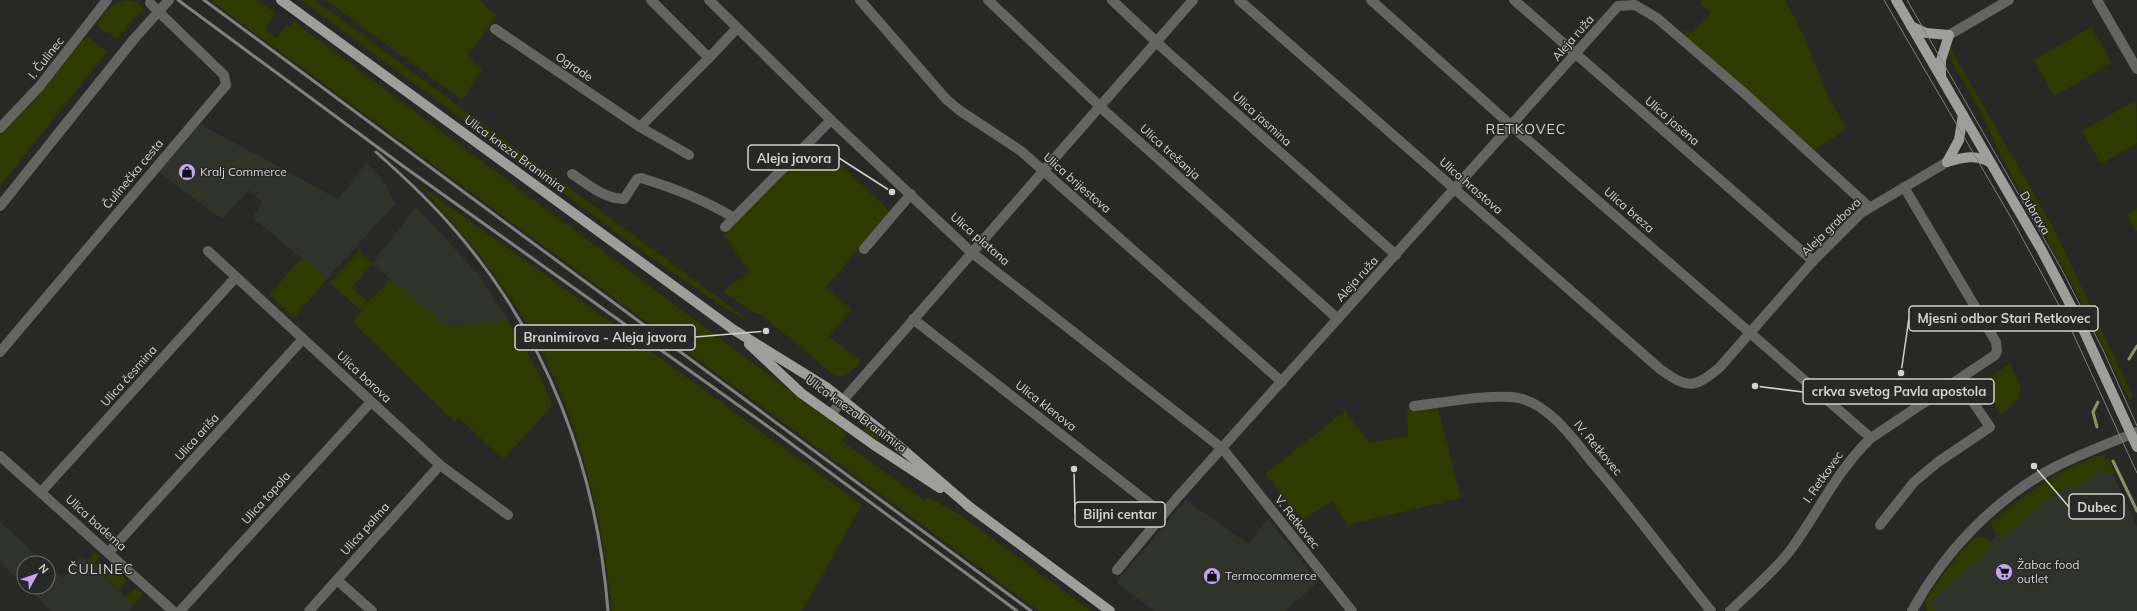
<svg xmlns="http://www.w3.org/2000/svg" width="2137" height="611" font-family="Mulish,sans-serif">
<rect width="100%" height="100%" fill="#282926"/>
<!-- built -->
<g fill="#30332a">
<path d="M200,124L338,199L366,163L382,178L395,204L327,279L252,217L263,202L248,190L222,219L159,172Z"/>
<path d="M416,207L478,274L508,320L448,327L372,264Z"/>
<path d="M2108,464L2137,527V611H1933L1927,604L2010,521L2055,490Z"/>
<path d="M1186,500L1248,544L1268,519L1318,582L1286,611H1155L1118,584V580Z"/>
<path d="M0,522L46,563H24V585L0,563Z"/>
<path d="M81,556L134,605L128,611H52L26,587H48V565L63,578Z"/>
</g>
<!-- green -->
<g fill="#2e3a00">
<path d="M128,0L136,2L143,9L117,39L97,26C102,12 114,2 128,0Z"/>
<path d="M210,0H257L273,11L274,16L265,30L276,39L285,27L291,25L293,21L847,433L842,441L925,501L927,497L959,514L1091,611H1039Z"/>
<path d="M301,0H315L743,316V318L717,303L632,244Z"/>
<path d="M326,0H480L487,8L497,15L467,56L482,70L462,100Z"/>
<path d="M1702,0H1785L1804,36L1827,94L1847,129L1814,150L1694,43L1692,45L1684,38L1686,30L1691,34L1711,13L1700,3Z"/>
<path d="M2091,27L2112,63L2054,96L2034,60Z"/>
<path d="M88,37L107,52L0,186V134L35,100L82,41Z"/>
<path d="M1950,47L2054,229L2133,396L2130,401L2076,292L2000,154L1978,106L1951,61L1949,52Z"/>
<path d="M2136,100L2137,143L2101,164L2082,131Z"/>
<path d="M817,141L890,212L826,287L852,310L828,336L861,361L852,371L842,377L834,375L762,315L750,311L723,291L750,272L724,235Z"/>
<path d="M419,185L561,286L862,505L802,611H612C601,504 574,396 515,305C487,261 453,223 419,185Z"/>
<path d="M2137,208V232L2126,215Z"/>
<path d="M359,251L372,264L352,287L368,302L390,279L448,327L508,320L541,377L552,406L503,460L459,417L455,422L352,322L362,311L330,283Z"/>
<path d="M302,258L327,279L294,318L269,295Z"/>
<path d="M2010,363L2021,389L2018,401L2001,414L1980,385Z"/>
<path d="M1437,404L1461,498L1348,525L1332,501L1303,520L1265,474L1345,411L1370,443L1408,436L1407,410Z"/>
<path d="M866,426L878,436V439L876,440L863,430Z"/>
<path d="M2099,456H2104L2106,460H2109L2115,474L2109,476L2103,469L2074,489L2071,484L2056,493L2002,538L1995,532L1991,525L1992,522C2024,495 2060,468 2099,456Z"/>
<path d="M1981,536L1988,539L1993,546L1929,603L1935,611H1927L1925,601C1936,586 1964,541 1981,536Z"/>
<path d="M94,553L100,556L95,563L110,575L117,570L126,579L125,583L119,590L87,561Z"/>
<path d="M136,588L143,594L134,605L125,597Z"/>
</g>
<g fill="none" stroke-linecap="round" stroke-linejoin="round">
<!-- stream -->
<g stroke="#88955e" stroke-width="3">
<path d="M2129,359L2137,346"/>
<path d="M2097,427L2093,412L2098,402"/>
<path d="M2113,461L2137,511"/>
</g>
<!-- minor -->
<g stroke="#646462" stroke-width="10">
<path d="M651,0L709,58L737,28"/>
<path d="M709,0L831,120L971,252L1223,449L1352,611"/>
<path d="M860,0L946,99L959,110L1021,151L1282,382"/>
<path d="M988,0L1108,114L1338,319"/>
<path d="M1112,0L1165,50L1396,255"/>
<path d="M1239,0L1660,369C1688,389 1694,389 1720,367L1813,261L1861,213L1947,162"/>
<path d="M1371,0L1522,135L1871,438"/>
<path d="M1514,0L1813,261"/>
<path d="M2097,0L2137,69"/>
<path d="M495,29L640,127L709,58"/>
<path d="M1949,35L2009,0"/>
<path d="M640,127L689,155"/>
<path d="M0,128L39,87L107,0"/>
<path d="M572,174C588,184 604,199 624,199L637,179L641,178C674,188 705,200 734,218"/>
<path d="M0,206L134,39L169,0"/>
<path d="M725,227L831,120"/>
<path d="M864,249L911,194"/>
<path d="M208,251L440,465L508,515"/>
<path d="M913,319L1163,514"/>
<path d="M0,352L226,85L224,75L164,17"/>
<path d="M1414,406C1441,403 1494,393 1519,398C1553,406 1577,445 1597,468C1637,515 1673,564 1711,611"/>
<path d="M831,414L1193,0"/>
<path d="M0,456L173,611"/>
<path d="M41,492L236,277"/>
<path d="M1880,525L1914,482L1938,462L1990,427L1958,380"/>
<path d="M109,552L303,339"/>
<path d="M1117,570L1177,498L1618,6L1635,5L1657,18L1743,92L1869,207"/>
<path d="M337,580L372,611"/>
<path d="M180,611L371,402"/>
<path d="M309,611L440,465"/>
<path d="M1730,611C1748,594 1774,571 1789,552C1817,515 1836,471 1871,438L1995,355L1997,351L1996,342L1904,187"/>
<path d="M1912,611C1944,552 1994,500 2053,468C2080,454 2109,443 2137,432"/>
</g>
<!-- major -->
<g stroke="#9e9f9c" stroke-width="10">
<path d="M281,0L734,330L826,387L885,434L972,509"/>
<path d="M1896,0L2041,249L2082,327L2137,447"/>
<path d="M1911,26L1926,33L1949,35L1941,60V76"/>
<path d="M1947,162L1959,140L1963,115"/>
<path d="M1947,162C1963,157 1977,154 1991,163"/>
<path d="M749,344L801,393L874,445L940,488"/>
<path d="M967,505L1110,611"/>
</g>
<!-- tram -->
<g stroke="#81817f" stroke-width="1">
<path d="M1884,0L2013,221L2066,318L2137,473"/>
<path d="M1907,0L2062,270L2103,350L2137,426"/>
</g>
<!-- rail -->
<g stroke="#81817f" stroke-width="3">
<path d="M178,0L403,166L770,428L1017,611"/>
<path d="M204,0L1031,611"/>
<path d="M376,152C403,176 429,200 453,228C547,335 597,470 608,611"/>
</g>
<!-- minor-bridge -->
<path stroke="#646462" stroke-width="10" d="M150,3L164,17"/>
</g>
<!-- icons -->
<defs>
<g id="shop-disc" transform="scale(0.9)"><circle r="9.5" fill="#c3a7f2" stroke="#282926"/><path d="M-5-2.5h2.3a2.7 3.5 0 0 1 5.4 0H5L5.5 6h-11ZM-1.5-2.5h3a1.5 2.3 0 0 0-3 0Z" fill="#111"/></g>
<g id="supermarket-disc" transform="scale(0.9)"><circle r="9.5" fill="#c3a7f2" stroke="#282926"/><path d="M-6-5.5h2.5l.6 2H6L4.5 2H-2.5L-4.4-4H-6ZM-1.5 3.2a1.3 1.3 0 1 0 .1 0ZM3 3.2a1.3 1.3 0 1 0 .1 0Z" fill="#111"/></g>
</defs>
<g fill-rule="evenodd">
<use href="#shop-disc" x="187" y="172"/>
<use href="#supermarket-disc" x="2004" y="572"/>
<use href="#shop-disc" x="1212" y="576"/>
</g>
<g text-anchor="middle" stroke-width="3" stroke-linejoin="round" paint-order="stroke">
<!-- street labels -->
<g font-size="12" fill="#d2d2d0" stroke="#282926">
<text transform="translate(1573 38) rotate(-49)" y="4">Aleja ruža</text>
<text transform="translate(46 58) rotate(-52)" y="4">I. Čulinec</text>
<text transform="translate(574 67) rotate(34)" y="4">Ograde</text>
<text transform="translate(1262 119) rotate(42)" y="4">Ulica jasmina</text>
<text transform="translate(1672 121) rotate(41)" y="4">Ulica jasena</text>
<text transform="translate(1170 152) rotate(42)" y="4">Ulica trešanja</text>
<text transform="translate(515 154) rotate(36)" y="4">Ulica kneza Branimira</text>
<text transform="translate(133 174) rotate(-50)" y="4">Čulinečka cesta</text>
<text transform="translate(1077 183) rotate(41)" y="4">Ulica brijestova</text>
<text transform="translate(1471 186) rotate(41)" y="4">Ulica hrastova</text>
<text transform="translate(1629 210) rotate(41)" y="4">Ulica breza</text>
<text transform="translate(2035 213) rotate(60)" y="4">Dubrava</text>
<text transform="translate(1831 227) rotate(-44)" y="4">Aleja grabova</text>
<text transform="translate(980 239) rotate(41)" y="4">Ulica platana</text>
<text transform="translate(1357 279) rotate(-48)" y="4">Aleja ruža</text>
<text transform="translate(129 376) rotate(-48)" y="4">Ulica česmina</text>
<text transform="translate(364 377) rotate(43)" y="4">Ulica borova</text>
<text transform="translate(1046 406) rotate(38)" y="4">Ulica klenova</text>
<text transform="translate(856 414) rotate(36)" y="4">Ulica kneza Branimira</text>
<text transform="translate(197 437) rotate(-48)" y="4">Ulica ariša</text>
<text transform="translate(1598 448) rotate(50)" y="4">IV. Retkovec</text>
<text transform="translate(1823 477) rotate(-55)" y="4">I. Retkovec</text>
<text transform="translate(266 498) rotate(-48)" y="4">Ulica topola</text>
<text transform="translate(1297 522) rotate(52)" y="4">V. Retkovec</text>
<text transform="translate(96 523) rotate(42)" y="4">Ulica badema</text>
<text transform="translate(365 529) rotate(-48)" y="4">Ulica palma</text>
</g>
<!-- poi labels -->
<g font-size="12" fill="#d2d2d0" stroke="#282926" text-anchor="start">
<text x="200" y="176">Kralj Commerce</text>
<text x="2017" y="569">Žabac food<tspan x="2017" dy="14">outlet</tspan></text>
<text x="1225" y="580">Termocommerce</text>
</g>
<!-- quarter labels -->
<g font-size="14" letter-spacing="1" fill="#d2d2d0" stroke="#282926">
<text x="1526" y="134">RETKOVEC</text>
<text x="101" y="574">ČULINEC</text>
</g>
</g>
<!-- callouts -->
<path fill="none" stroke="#d2d2d0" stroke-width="1.5" d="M892 192L839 158M1901 373L1909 318M766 331L695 337M1755 386L1803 392M2034 466L2069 507M1074 469L1075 514"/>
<g fill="#d2d2d0" stroke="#282926" stroke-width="1.5">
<circle cx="892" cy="192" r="4"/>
<circle cx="1901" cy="373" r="4"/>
<circle cx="766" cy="331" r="4"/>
<circle cx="1755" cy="386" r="4"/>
<circle cx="2034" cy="466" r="4"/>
<circle cx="1074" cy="469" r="4"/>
</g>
<g fill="#282926" stroke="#d2d2d0" stroke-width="1.5">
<rect x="748" y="145" width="91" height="25" rx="4"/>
<rect x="1909" y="306" width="189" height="25" rx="4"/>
<rect x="515" y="325" width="180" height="25" rx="4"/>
<rect x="1803" y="379" width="191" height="25" rx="4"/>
<rect x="2069" y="494" width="55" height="25" rx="4"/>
<rect x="1075" y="502" width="90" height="25" rx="4"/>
</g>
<g font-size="13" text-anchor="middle" font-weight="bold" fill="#d2d2d0">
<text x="794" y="163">Aleja javora</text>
<text x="2004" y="323">Mjesni odbor Stari Retkovec</text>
<text x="605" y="342">Branimirova - Aleja javora</text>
<text x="1899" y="396">crkva svetog Pavla apostola</text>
<text x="2097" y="512">Dubec</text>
<text x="1120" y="519">Biljni centar</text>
</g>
<!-- north arrow -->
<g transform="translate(36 575) rotate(50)"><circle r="19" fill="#282926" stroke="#6c6d6a"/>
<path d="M0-3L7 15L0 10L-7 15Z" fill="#c3a7f2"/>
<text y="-6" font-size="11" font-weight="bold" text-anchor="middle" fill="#d2d2d0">N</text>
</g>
</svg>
